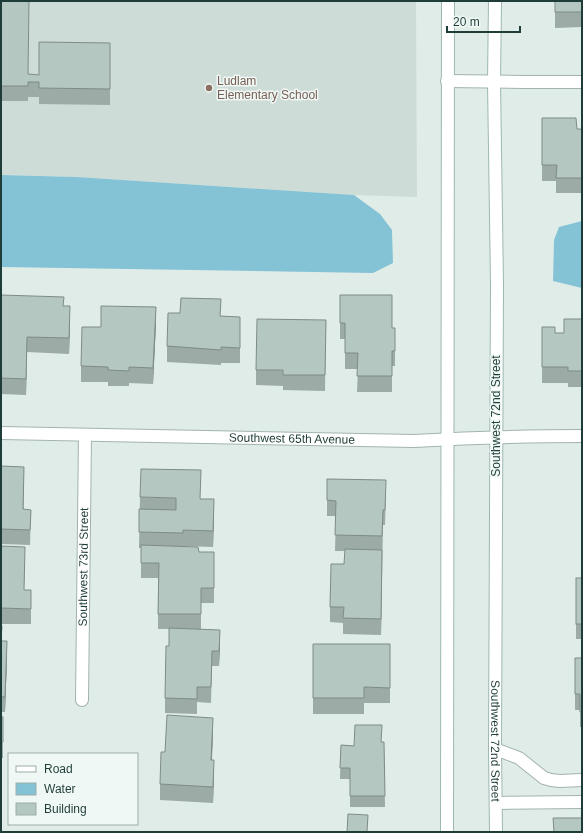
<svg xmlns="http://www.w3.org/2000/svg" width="583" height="833" font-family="Arial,sans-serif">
<rect width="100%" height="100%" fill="#e0ece7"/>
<!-- built -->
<path fill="#cedcd7" d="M1,1H416L417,197L354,195L77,177L1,175Z"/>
<!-- water -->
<g fill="#84c2d5">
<path d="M1,175L77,177L354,195L380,214L392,230L393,263L373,273L1,267Z"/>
<path d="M582,221V288L553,281L554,240L559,227Z"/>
</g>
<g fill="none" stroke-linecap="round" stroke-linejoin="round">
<!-- street casing -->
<g stroke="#a2b4af" stroke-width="14">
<g id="street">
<path d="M447,81L524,82H582"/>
<path id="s1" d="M1,433L414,441C470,438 526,436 582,436"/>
<path id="s2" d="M82,700L85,435"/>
<path d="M495,749L519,758L544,778L551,780L560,781L582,780"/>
<path d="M496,803L582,802"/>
</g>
</g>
<!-- secondary casing -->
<g stroke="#9db8b1" stroke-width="14">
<g id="secondary">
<path id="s3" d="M495,1L494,82L497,284L495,749L496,832"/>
<path d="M447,832L448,1"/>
</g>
</g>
<!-- street -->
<use href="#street" stroke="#fff" stroke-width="12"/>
<!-- secondary -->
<use href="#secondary" stroke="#fff" stroke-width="12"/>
</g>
<!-- wall -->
<g fill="#9caba6">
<path d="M1,1L28,74L39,75L110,43V105L39,104V97H28V101H1Z"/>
<path d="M555,1H582V27L555,28Z"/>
<path d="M542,118L577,129H582V193H556V181H542Z"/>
<path d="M1,295L64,306L70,322L69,354L27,352L26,395L1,394Z"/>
<path d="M340,295L392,328H395V366H392V392H357L358,369H345V339H340Z"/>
<path d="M221,316L240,332V363H221V365L167,362V346Z"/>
<path d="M582,319V387H568V383H542V327L555,333H564Z"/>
<path d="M326,320L325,391L283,390V386L256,385V370Z"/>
<path d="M156,323L153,384L129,383V386H108V382H81V366L101,327Z"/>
<path d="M1,466L24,483L23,509L31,510L30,545L1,544Z"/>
<path d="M327,479L386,496L385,525H383L381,635L343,634V623L330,622V607L344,564L345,551H335L336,516H327Z"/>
<path d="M140,497L201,499L214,515L213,547L183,546L199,552H214V603H201V629L220,645L219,666H212L211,703L197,702V714L165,713V698L169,646V629H158V578H141V548H139Z"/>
<path d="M1,546L25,563L24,590L31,605V624H1Z"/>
<rect x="576" y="578" width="6" height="61"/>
<path d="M1,626L2,641L7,657L5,712H1Z"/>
<path d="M313,644H390V703H364V714H313Z"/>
<path d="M575,658H582V727H580V710H575Z"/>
<path d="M1,716L3,732V758H1Z"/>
<path d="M213,733L212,760L214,775L213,803L160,800V784L165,752Z"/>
<path d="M382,742H384L385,807H350V779H340L341,745L354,746Z"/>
</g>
<!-- shaded-wall -->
<g fill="#7f8b87">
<path d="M70,306V322L69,354V338Z"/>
<path d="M156,307V323L153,384V368Z"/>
<path d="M27,337V352L26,395V379Z"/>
<path d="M24,467V483L23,525V509Z"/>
<path d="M214,499V515L213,547V531Z"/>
<path d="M382,550V565L381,635V619Z"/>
<path d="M220,630V645L219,666V651Z"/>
<path d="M7,641V657L5,712V697Z"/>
<path d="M213,718V733L211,775V760Z"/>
<path d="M214,760V775L213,803V787Z"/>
</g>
<!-- building -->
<g fill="#b5c7c1" stroke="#7f8b87">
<path d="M1,1H29L28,74L39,75V42L110,43V89L39,88V82H28V86H1Z"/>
<rect x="555" y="1" width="27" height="11"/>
<path d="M542,118H576L577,129H582V178H556L557,165H542Z"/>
<path d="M1,295L64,297L63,306H70L69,338L27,337L26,379L1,378Z"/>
<path d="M340,295H392V328H395V351H392V376H357L358,353H345V323H340Z"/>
<path d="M181,298L221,299L220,316L240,317V348L221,347V350L167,346L168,313H180Z"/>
<path d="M101,306L156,307L153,368L129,367V371L108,370V367L81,366L82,327H101Z"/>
<path d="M257,319L326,320L325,375H283V370H256Z"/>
<path d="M564,319H582V371H568V367H542V327H555V333H564Z"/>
<path d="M1,466L24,467L23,509L31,510L30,530L1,529Z"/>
<path d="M141,469L201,470L200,499H214L213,531L183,530V533L139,532V509L176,510V498L140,497Z"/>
<path d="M327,479L386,480L385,510H383L382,536L335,535L336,501L327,500Z"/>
<path d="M141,545L198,547L199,552H214V588H201V614H158L159,563H141Z"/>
<path d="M1,546L25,547L24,590H31V609L1,608Z"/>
<path d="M345,549L382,550L381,619L343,618L344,607H330L331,564H344Z"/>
<rect x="576" y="578" width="6" height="46"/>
<path d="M1,626H2L1,641H7L5,697H1Z"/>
<path d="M169,628L220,630L219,651H212L211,687H197V699L165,698L166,646H169Z"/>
<path d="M313,644H390V688L364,687V698H313Z"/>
<path d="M575,658H582V712H580V694H575Z"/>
<path d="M167,715L213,718L211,760H214L213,787L160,784L161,752H165Z"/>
<path d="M1,716L3,717V742H1Z"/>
<path d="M355,725H382L381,742H384L385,796H350V768H340L341,745L354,746Z"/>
<path d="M348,814L368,815L367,832H347Z"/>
<path d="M553,818H582V832H554Z"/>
</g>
<!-- markers -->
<circle fill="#8d6e63" stroke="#f0f8f5" stroke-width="1.5" cx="209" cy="88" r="4"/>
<g text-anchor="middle" stroke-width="3" stroke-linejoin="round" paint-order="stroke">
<!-- education labels -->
<g font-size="12" fill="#785e54" stroke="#f0f8f5" text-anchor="start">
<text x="217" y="85">Ludlam<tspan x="217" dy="14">Elementary School</tspan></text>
</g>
<!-- street labels -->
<g font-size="12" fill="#1f3d38" stroke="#f0f8f5">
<text transform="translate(496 416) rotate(-90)" y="4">Southwest 72nd Street</text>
<text dy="4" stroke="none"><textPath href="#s1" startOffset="291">Southwest 65th Avenue</textPath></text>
<text dy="4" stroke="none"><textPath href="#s2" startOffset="133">Southwest 73rd Street</textPath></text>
<text dy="4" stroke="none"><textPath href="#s3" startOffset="740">Southwest 72nd Street</textPath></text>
</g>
</g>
<!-- border -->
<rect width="583" height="833" fill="none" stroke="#1f3d38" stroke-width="4"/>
<!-- legend -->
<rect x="8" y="753" width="130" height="72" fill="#f0f8f5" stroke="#9cada9"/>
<rect x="16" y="766" width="20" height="6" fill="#ffffff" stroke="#9cada9"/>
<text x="44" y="773" font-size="12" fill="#1f3d38">Road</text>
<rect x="16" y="783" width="20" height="12" fill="#84c2d5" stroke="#9cada9"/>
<text x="44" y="793" font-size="12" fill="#1f3d38">Water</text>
<rect x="16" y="803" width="20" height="12" fill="#b5c7c1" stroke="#9cada9"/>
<text x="44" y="813" font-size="12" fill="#1f3d38">Building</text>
<!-- scale -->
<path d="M447 26v6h73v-6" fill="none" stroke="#1f3d38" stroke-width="2"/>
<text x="453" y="26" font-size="12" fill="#1f3d38" stroke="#f0f8f5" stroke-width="3" paint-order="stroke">20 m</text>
</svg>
